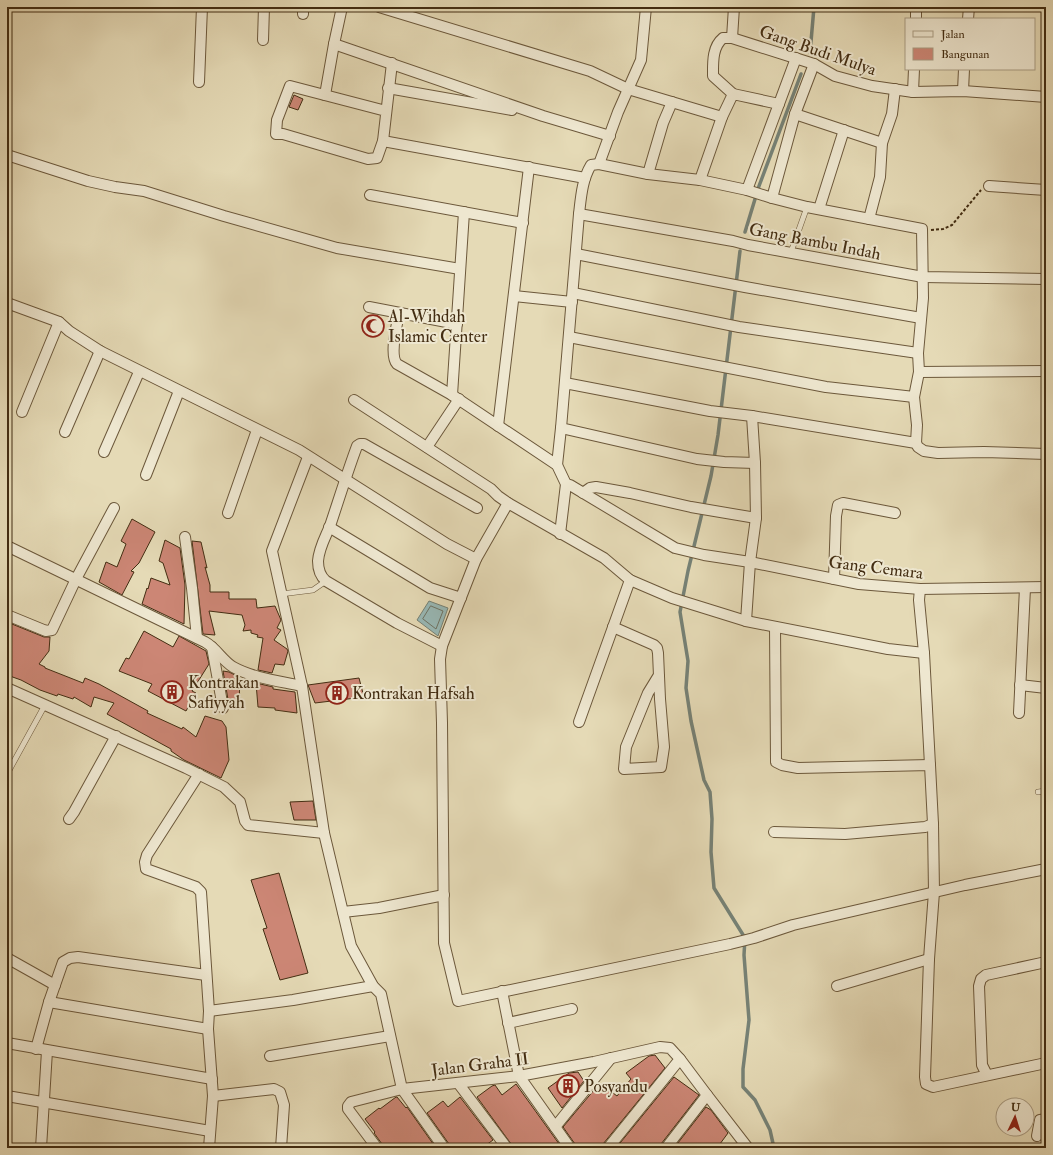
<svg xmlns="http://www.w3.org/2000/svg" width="1053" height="1155" font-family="'IM FELL Double Pica',serif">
<rect width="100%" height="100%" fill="#e5dab6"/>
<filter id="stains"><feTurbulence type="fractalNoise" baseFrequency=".005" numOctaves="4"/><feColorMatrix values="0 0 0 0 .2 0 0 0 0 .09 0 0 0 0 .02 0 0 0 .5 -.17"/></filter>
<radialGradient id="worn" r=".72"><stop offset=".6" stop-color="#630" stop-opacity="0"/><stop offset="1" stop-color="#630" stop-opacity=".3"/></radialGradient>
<!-- water -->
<path fill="#98b9b7" stroke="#768175" d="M429,601L448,608L438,636L417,620Z"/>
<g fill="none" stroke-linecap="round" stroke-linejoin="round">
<!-- shore -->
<path stroke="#6e7364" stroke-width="1" d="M431,606L443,611L436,629L423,619Z"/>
<!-- stream -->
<g stroke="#768175" stroke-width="3.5">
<path d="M810,53L814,7"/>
<path d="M745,232L759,186L801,74"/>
<path d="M740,251L718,435L711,476L688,571L680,612L688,661L686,688L691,721L704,780L710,792L712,819L711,852L714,888L745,938L744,955L749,1020L743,1069V1087L755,1100L770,1130L774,1148"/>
</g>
</g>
<!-- building -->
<g fill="#cc8675" stroke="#432d12">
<path d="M294,95L303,99L298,110L289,107Z"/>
<path d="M132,519L155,532L139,563L131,571L134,572L122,595L99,582L106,562L117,567L126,544L121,541Z"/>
<path d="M165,540L180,548L185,585L184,624L142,604L147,588L148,589L151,578L170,585L163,563L159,561Z"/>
<path d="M192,541L201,542L207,568L205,567L210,585V592H229V599H256L257,608L275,606L281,620L277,628L281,630L274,640L287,649L288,651L284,665L275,664L272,673L258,670L263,638L257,637L258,635L251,633V630L243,631L245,625L242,615L209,611L215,635L203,634Z"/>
<path d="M7,622L44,637H50L49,651L39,664L45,667V668L83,683L85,678L99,684L148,711L147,713L182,729L183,727L196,737L205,716L222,721L226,727L229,760L221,778L184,760L171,751V749L107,714L114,703L94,697L91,707L74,697L73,699L58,694L57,696L40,690L21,680L7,675Z"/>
<path d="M144,631L173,647L179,636L206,651L209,664L192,691L196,693L186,711L148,691L152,684L119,671L126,658L129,659Z"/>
<path d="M223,671L229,672L239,677L240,708L229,705Z"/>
<path d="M359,678L364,697L315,703L308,685Z"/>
<path d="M256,683L273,687V689L295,692L297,713L275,710V708L258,707Z"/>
<path d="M313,801L316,820H294L290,802Z"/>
<path d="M279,873L308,973L280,980L263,929L267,928L251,880Z"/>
<path d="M655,1055L665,1068L603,1144L602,1148H576L575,1144L563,1127L599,1084L612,1094L613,1093L617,1096L631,1079L626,1073L649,1056Z"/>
<path d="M578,1072L584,1081L562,1108L548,1088L569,1073Z"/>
<path d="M674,1077L699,1095L661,1144L660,1148H616Z"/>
<path d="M516,1084L562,1148H514L477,1097L492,1086L495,1085L502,1095Z"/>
<path d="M396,1097H397L406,1108L407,1107L436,1148H387L382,1144L374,1133L375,1132L365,1119L379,1108L380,1109Z"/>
<path d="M460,1097L493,1140L482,1148H450L449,1144L427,1113L443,1101L448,1107Z"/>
<path d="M706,1107L711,1110L728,1133L717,1148H674Z"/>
</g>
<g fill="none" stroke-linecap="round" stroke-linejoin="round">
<!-- service casing -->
<g stroke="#6c583b" stroke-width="6">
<g id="service">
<path d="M791,252L807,207"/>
<path d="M281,594L313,590L326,581"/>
<path d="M7,774L45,705"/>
<path d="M1038,792L1046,791"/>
</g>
</g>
<!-- minor casing -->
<g stroke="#6c583b" stroke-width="12">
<g id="minor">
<path d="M379,7L590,71L628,89L722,117"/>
<path d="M303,14V7"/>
<path d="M916,19V7"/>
<path d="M968,19L969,7"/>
<path d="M732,38L734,7"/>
<path d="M263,40L264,7"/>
<path d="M334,44L543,116L610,136"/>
<path d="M199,82L202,7"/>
<path d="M388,88L512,110"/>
<path d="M963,91L964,69"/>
<path d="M913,92L914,69"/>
<path d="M733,94L713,76C713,63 712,47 723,38H732L814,64L835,76L872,86L913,92L963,91L1046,97"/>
<path d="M325,95L334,44L342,7"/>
<path d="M386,111L290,86L277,120L276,134H283L368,159L377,158L383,141L392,63"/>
<path d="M795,114L882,143"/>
<path d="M383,141L585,178"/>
<path d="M7,155L88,181L115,187L144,191L224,216L337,248L460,269"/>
<path d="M599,164L618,112L641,60L646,7"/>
<path d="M648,174L663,123L672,102"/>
<path d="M700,180L722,117L733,94L779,104"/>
<path d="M989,186L1046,190"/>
<path d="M747,190L796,58"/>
<path d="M370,195L523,223"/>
<path d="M772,198L795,114L814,64"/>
<path d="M819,209L844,130"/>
<path d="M579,214L733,241L748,245L923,277L1046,279"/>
<path d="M869,219L880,177L882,143L892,114L895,89"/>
<path d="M576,254L745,287L921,318"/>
<path d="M573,293L739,327L918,353"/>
<path d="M514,296L572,302"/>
<path d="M7,303L59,322L69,331L100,351L299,450L447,544L476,559"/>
<path d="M369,307L457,324"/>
<path d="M399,313C397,325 389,355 397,364L452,395L557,465L566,484L560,534"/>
<path d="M569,337L826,387L914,397"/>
<path d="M919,372L1046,371"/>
<path d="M565,383L710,411L752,416L916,443L917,425L914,397L919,372L918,353L923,298L922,229L807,207L772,198L747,190L700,180L648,174L599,164L591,165C582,180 581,197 579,214L561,428L697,459L724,462L755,463"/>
<path d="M452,395L464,212"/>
<path d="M354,400L491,489L498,496L508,503L604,558L630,580L672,598L746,621L888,649L924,653"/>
<path d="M22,412L59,322"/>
<path d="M498,426L529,167"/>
<path d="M65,432L100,351"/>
<path d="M916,443L918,447L924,451L938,453L984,452L1046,454"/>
<path d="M427,447L459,399"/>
<path d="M104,452L139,372"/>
<path d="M308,457L272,551L302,686L324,833L351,946L373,986L381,994L402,1089L444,1148"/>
<path d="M557,465L561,428"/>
<path d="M146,475L179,391"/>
<path d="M566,484L570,485L675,548L704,555L750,562L859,584L920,589L1046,587"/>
<path d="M583,493L590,488L596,487L630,493L691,507L756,518"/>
<path d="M508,503L476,559L442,646L440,659L442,723L444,943L458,1001L730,944L754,938L793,925L965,885L1046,869"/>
<path d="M228,513L257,430"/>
<path d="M329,527L430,588L461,598"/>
<path d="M185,537L192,588L197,638"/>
<path d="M7,546L205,642C216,648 222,660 233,667C253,678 279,681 302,686"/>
<path d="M834,579L836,516L838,505L843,503L895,513"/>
<path d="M920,589L919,600L924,653L930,765"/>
<path d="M7,615L46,631L52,630L76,579L114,508"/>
<path d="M746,621L750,562L756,518L755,463L752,416"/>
<path d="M613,627L654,645L657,648L658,653L660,699L664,747L661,767L624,769L626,747L648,693L659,675"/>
<path d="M775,627L776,762L782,765L798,768L930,765L933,824"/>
<path d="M442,646L397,623L326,581C320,576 318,569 318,561C319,548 325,538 330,526C339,499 347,473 357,446L360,444H364L477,508"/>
<path d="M212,647L223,708"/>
<path d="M1020,685L1046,688"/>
<path d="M7,688L186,768L224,787L240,802L245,821L248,825L324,833"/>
<path d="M1019,713L1025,588"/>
<path d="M579,722L630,580"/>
<path d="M199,774L147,855L145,862L146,869L196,887L201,892L209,1011L208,1029L213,1096L209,1148"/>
<path d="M69,819L74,812L116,736"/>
<path d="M774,832L845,834L925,827L933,824L934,892L929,959L925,1077L926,1084L933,1087L1046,1063"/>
<path d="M343,912L379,908L444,895"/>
<path d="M7,958L55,985"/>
<path d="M837,986L929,959"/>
<path d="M502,991L519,1076L570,1148"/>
<path d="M49,1002L208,1029"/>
<path d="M209,1011L293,1000L373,986"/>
<path d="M508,1023L572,1009"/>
<path d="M7,1043L212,1079"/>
<path d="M36,1049L49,1002L63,962L70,958L78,957L206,975"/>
<path d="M270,1056L390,1036"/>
<path d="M680,1059L707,1095L748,1148"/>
<path d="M987,1075L982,1065L979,986L981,979L986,975L1046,962"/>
<path d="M458,1083L507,1148"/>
<path d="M7,1096L210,1131"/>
<path d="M213,1096L274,1089L280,1092L284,1105L281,1148"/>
<path d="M555,1127L611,1058"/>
<path d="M1037,1136L1040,1120L1046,1119"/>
<path d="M41,1148L47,1051"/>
<path d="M377,1148L348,1109V1106L351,1102L402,1089L519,1076L594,1062L660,1047L670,1048L680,1059L608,1148"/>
<path d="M666,1148L707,1095"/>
</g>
</g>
<!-- path -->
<path stroke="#432d12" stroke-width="2" stroke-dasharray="3 2" stroke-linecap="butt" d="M931,230L943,229L952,225L981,190"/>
<!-- service -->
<use href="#service" stroke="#eee7d0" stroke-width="5"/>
<!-- minor -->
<use href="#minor" stroke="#eee7d0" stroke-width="10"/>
</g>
<!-- icons -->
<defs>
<g id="mosque-ring" transform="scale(1.15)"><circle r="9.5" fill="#eee7d0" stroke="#8f2418" stroke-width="1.5"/><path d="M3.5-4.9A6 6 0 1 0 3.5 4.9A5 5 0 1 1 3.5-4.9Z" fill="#8f2418"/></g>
<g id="building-ring" transform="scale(1.15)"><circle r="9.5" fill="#eee7d0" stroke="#8f2418" stroke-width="1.5"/><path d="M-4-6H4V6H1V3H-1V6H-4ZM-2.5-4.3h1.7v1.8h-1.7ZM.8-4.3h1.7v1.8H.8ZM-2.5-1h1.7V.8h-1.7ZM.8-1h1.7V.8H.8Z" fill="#8f2418"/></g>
</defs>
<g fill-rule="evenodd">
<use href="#mosque-ring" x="373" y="326"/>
<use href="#building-ring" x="172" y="692"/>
<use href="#building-ring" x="337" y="693"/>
<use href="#building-ring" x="568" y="1086"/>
</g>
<g text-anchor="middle" stroke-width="4" stroke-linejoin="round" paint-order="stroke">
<!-- street labels -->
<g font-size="17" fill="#432d12" stroke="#eee7d0">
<text transform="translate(818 50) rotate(19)" y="6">Gang Budi Mulya</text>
<text transform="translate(815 241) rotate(11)" y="6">Gang Bambu Indah</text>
<text transform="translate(876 567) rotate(7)" y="6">Gang Cemara</text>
<text transform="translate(480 1064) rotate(-7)" y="6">Jalan Graha II</text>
</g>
<!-- poi labels -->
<g font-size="17" fill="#432d12" stroke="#eee7d0" text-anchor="start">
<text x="388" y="322">Al-Wihdah<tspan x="388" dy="20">Islamic Center</tspan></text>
<text x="188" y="688">Kontrakan<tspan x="188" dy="20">Safiyyah</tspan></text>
<text x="352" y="699">Kontrakan Hafsah</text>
<text x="584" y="1092">Posyandu</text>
</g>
</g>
<!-- margin -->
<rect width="1053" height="1155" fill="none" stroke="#e5dab6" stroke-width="24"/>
<rect x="8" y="8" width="1037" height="1139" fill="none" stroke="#432d12" stroke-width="2"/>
<rect x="12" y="12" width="1029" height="1131" fill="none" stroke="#432d12"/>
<!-- legend -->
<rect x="905" y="18" width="130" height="52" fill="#eee7d0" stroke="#aa9d84"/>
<rect x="913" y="31" width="20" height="6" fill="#eee7d0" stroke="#aa9d84"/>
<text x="941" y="38" font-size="12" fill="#432d12">Jalan</text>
<rect x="913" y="48" width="20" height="12" fill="#cc8675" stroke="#aa9d84"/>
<text x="941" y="58" font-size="12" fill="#432d12">Bangunan</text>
<!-- north arrow -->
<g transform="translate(1015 1117) rotate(4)"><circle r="19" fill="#eee7d0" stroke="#aa9d84"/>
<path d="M0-3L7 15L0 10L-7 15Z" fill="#8f2418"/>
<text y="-6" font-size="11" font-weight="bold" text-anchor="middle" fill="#432d12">U</text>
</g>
<rect width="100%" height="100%" filter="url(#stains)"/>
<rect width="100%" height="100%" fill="url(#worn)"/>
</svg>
